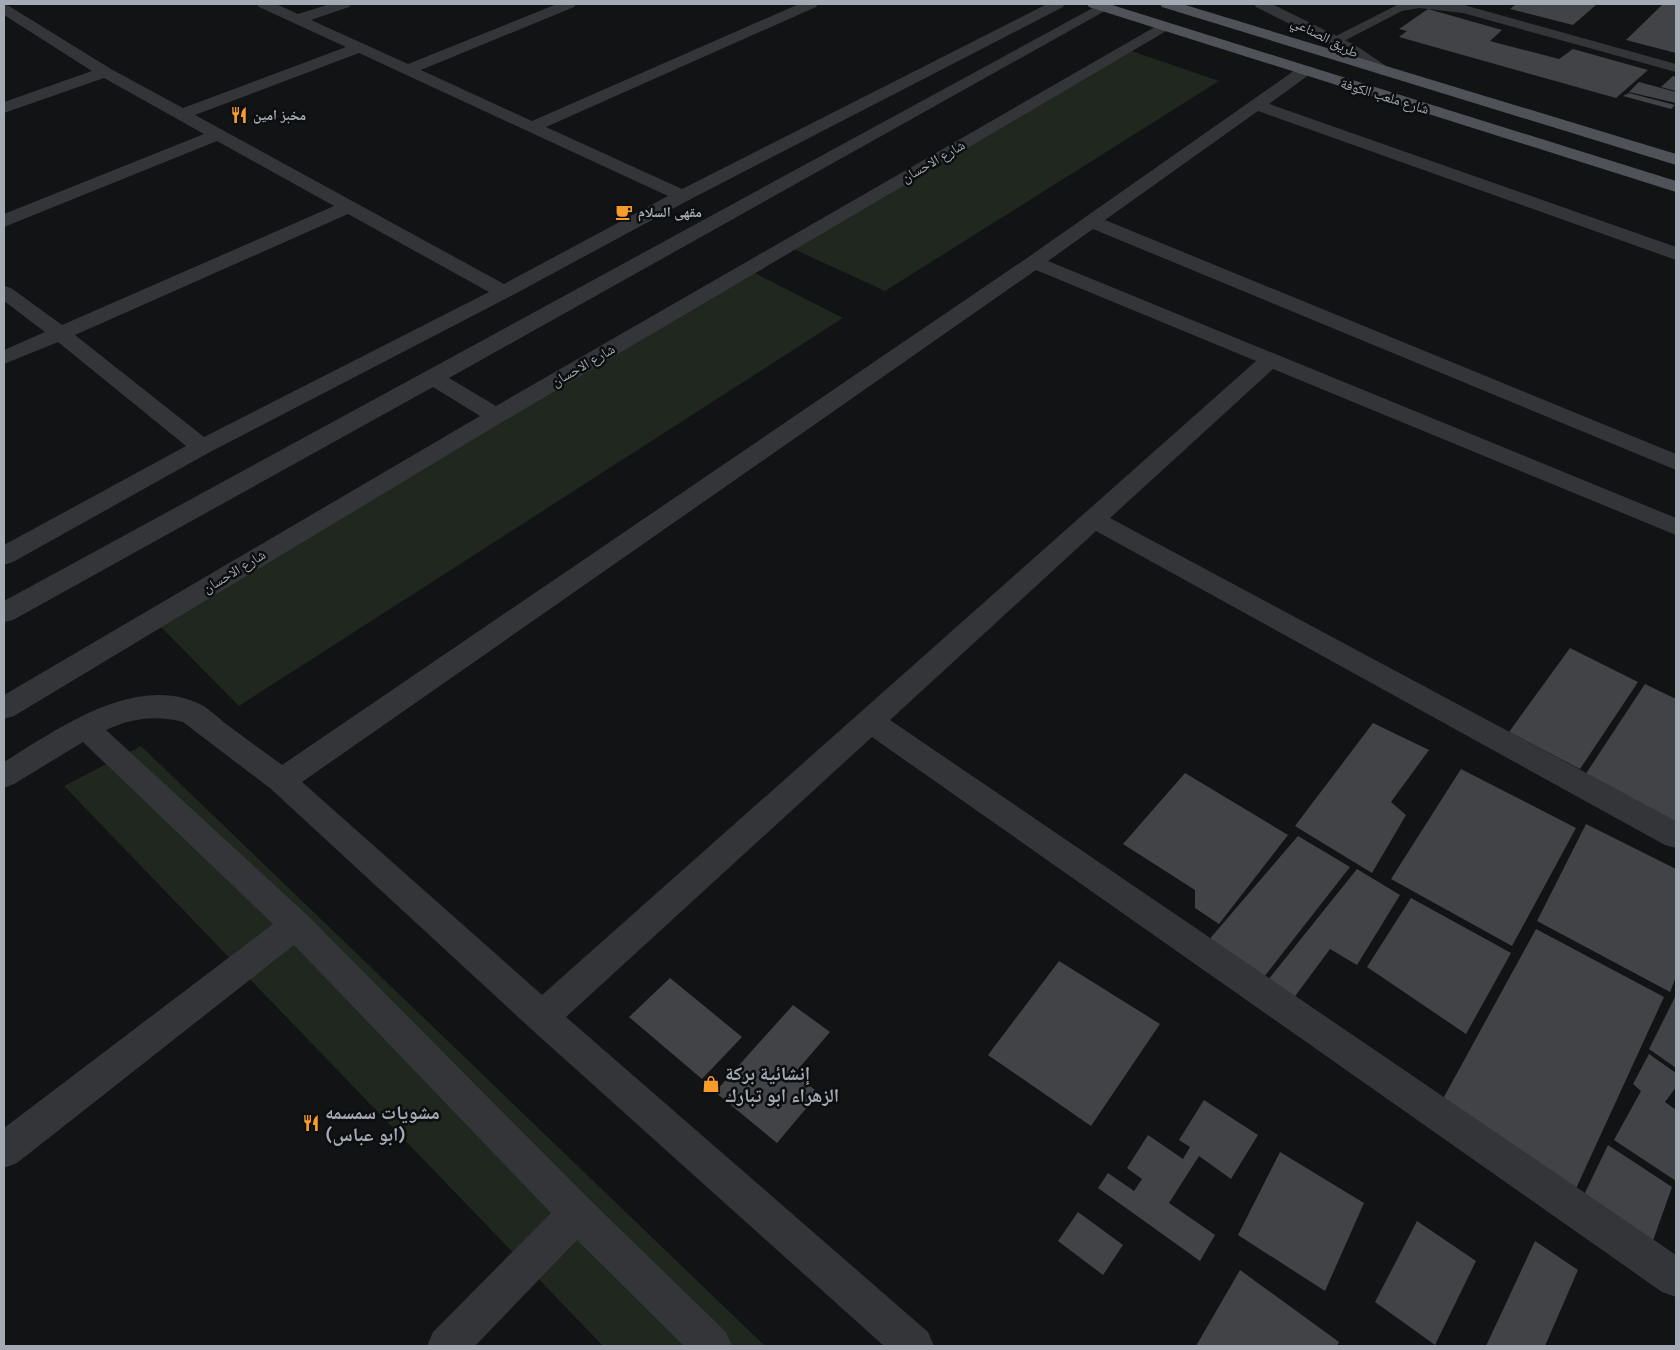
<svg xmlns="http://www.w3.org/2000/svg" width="1680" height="1350" font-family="Karla,'Noto Naskh Arabic',sans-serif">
<rect width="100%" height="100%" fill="#121314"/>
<!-- green -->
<g fill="#1f271f">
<path d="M1120,47L1219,81L885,291L785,245Z"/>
<path d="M747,269L843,318L239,706L152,618Z"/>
<path d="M141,746L765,1346H603L64,786Z"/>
</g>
<!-- building -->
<g fill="#414347">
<path d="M1516,4H1597L1573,25L1510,9Z"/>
<path d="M1663,4H1676V53L1626,40Z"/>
<path d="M1428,9L1502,30L1490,41L1559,59L1573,49L1648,70L1616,98L1399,37L1407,31L1399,29Z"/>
<path d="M1673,76L1676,77V91L1661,87Z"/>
<path d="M1639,82L1676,92V103L1629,92Z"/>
<path d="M1629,93L1675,105L1671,109L1623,96Z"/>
<path d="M1570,648L1638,682L1580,769L1509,732Z"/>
<path d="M1645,684L1676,699V823L1585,775Z"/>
<path d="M1373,723L1429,750L1391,802L1406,815L1372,873L1295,826Z"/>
<path d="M1461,769L1576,828L1512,946L1391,879Z"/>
<path d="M1185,773L1288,835L1219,924L1195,908V890L1123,844Z"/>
<path d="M1586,824L1676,869V977L1670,992L1537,921Z"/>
<path d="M1298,836L1350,867L1260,982L1201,949Z"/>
<path d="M1357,869L1400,895L1357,965L1330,949L1290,1003L1268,980Z"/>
<path d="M1411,898L1511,953L1466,1034L1367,967Z"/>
<path d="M1536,929L1664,997L1573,1195L1439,1106Z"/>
<path d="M1059,961L1160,1024L1091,1126L988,1055Z"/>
<path d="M670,978L742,1037L702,1079L629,1017Z"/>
<path d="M1676,995V1068L1649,1049Z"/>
<path d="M793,1005L830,1032L794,1074L819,1093L777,1143L715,1092Z"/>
<path d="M1649,1054L1676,1073V1087L1665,1102L1676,1110V1181L1614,1140L1641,1091L1633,1084Z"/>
<path d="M1204,1100L1258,1135L1231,1179L1199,1156L1169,1203L1215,1235L1200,1261L1098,1188L1108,1173L1134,1191L1142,1179L1127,1168L1148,1135L1183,1159L1190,1147L1179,1140Z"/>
<path d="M1608,1145L1672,1187L1650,1249L1581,1201Z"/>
<path d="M1280,1152L1364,1203L1325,1291L1238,1235Z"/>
<path d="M1078,1212L1123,1245L1103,1275L1058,1241Z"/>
<path d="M1417,1221L1476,1261L1435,1345L1375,1302Z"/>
<path d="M1535,1241L1578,1270L1545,1346H1486Z"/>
<path d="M1240,1270L1339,1342L1337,1346H1196Z"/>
</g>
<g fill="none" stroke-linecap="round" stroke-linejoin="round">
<!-- service -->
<path fill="#333539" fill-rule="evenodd" d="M1399,4L1464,5L1676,64V72L1463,13L1419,8L1402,11L1340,43H1330L1328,40Z"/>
<!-- minor -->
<g fill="#333539" fill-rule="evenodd">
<path d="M257,4H276L298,14L330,4H351L349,7L311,20L408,64L557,4H576L574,7L421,70L532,121L799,4H818L816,7L546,127L682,189L1047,4H1065L1063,7L689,200L511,296L210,452L13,562L4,565V545L186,446L58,342L4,364V350L45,332L4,301V286L11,288L62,325L334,206L217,141L4,227V214L204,134L104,78L4,113V102L92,71L4,15V5L9,6L111,69L183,108L346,47L259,7ZM359,53L668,196L504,284L195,115ZM348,214L489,292L204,437L75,335Z"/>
<path d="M1254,4H1272L1355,45L1395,72L1393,75H1381L1343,51L1256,7Z"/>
<path d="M1304,66L1312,71L1310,74L1269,104L1676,247V260L1258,111L1105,220L1676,454V470L1093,229L1048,261L1676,518V535L1273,369L1110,518L1676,821V848L1665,845L1096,531L890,720L1676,1255V1297L1662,1292L872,737L566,1017L928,1332L934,1346H884L530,1028L271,789L183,722C156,715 132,718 106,730L307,915L590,1200L726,1332L732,1346H684L577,1240L475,1346H427L433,1332L551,1213L294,945L17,1163L4,1168V1128L273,924L83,742L14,784L4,788V762C58,729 136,672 202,705C210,710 219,718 226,724C245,738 263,751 282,765L1027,258L1298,68ZM1036,270L1256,361L542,995L302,782Z"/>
</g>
<!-- tertiary -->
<path fill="#333539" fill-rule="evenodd" d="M1100,4H1110L1112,7L449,378L496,406L1160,24H1170L1173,27L504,421L14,716L4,719V695L480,416L433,387L13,620L4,622V601Z"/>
<!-- primary -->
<g fill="#4f5258" fill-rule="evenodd">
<path d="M1087,4H1109L1676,181V192L1089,7Z"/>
<path d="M1160,4H1182L1676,154V165L1162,7Z"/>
</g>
</g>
<!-- icons -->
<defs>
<g id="restaurant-bare" transform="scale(1.35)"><path d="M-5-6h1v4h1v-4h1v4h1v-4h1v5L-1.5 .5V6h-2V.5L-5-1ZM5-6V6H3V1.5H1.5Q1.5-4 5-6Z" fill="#f59c2a" stroke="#0d0e0f" stroke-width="2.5" paint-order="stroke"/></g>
<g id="cafe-bare" transform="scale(1.35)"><path d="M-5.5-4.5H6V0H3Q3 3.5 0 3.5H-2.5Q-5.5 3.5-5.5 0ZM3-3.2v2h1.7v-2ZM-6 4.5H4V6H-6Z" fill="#f59c2a" stroke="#0d0e0f" stroke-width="2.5" paint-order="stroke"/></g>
<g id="shop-bare" transform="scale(1.35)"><path d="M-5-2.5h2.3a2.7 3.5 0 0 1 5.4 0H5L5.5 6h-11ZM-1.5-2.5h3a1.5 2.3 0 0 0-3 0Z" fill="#f59c2a" stroke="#0d0e0f" stroke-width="2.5" paint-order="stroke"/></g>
</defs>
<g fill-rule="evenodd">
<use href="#restaurant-bare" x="239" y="115"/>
<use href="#cafe-bare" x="624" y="212"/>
<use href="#shop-bare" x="711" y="1084"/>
<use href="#restaurant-bare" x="311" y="1123"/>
</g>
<g text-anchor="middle" stroke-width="5" stroke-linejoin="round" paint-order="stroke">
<!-- far-street labels -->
<g font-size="14" fill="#a4abb5" stroke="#0d0e0f">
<text transform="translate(1325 37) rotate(27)" y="5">طريق الصناعي</text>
<text transform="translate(1385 96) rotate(17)" y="5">شارع ملعب الكوفة</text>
<text transform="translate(933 161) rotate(-30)" y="5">شارع الاحسان</text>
<text transform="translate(583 365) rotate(-30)" y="5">شارع الاحسان</text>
<text transform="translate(234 571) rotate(-31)" y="5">شارع الاحسان</text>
</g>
<!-- far-poi labels -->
<g font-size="14" font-weight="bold" fill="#a4abb5" stroke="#0d0e0f" text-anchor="start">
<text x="253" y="120">مخبز امين</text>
<text x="638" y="217">مقهى السلام</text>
</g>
<!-- near-poi labels -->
<g font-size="19" font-weight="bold" fill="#a4abb5" stroke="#0d0e0f" text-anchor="start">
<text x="725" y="1080">إنشائية بركة<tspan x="725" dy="22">الزهراء ابو تبارك</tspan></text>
<text x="325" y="1119">مشويات سمسمه<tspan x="325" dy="22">(ابو عباس)</tspan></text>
</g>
</g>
<!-- border -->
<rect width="1680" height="1350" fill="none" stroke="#a4abb5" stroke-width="10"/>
</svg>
